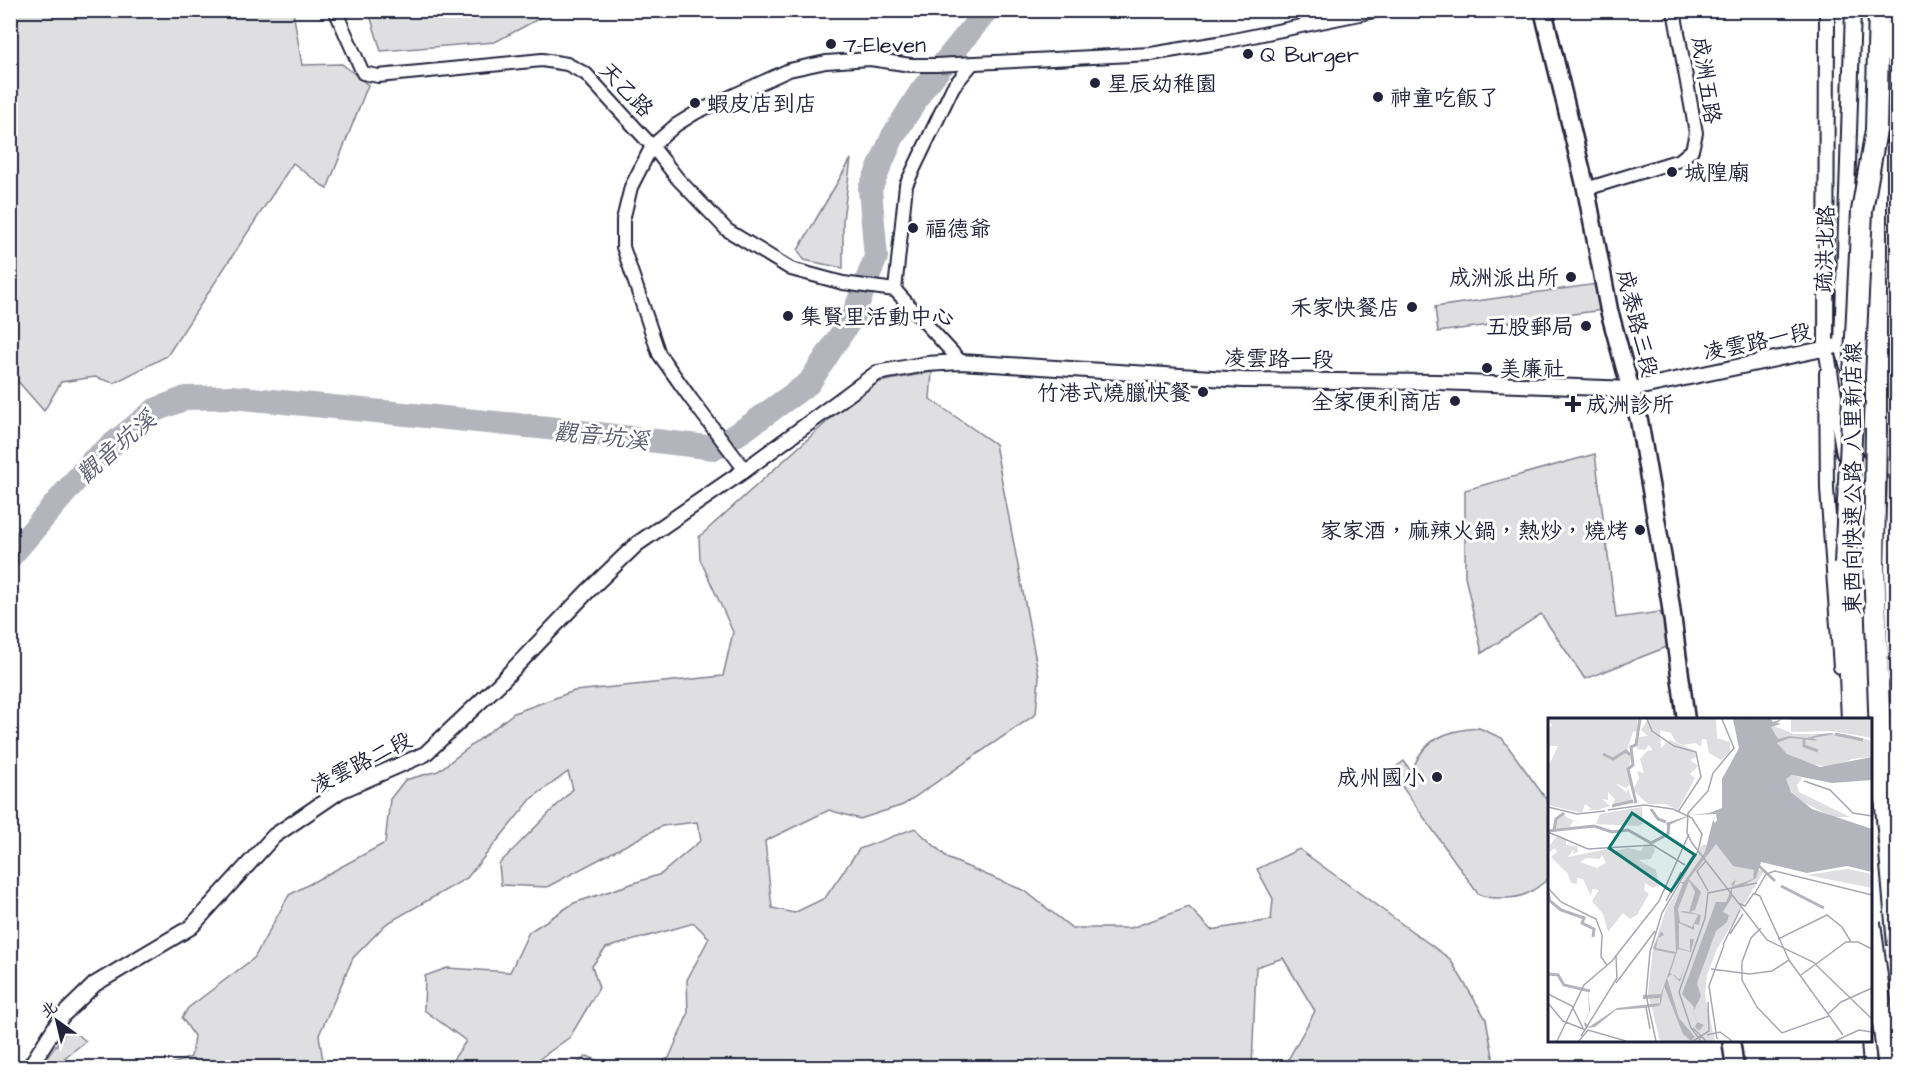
<svg xmlns="http://www.w3.org/2000/svg" width="1908" height="1078" font-family="'Architects Daughter','LXGW WenKai TC',sans-serif">
<rect width="100%" height="100%" fill="#fff"/>
<filter id="ink" filterUnits="userSpaceOnUse"><feTurbulence type="fractalNoise" baseFrequency=".0167" numOctaves="2"/><feDisplacementMap in="SourceGraphic" scale="12" xChannelSelector="R" yChannelSelector="G"/><feConvolveMatrix kernelMatrix="1 2 1 2 8 2 1 2 1" color-interpolation-filters="sRGB"/></filter>
<g filter="url(#ink)">
<!-- green -->
<g fill="#dfdfe2" stroke="#80808e" stroke-width="1.5">
<path d="M11,11H293L302,65L342,64L368,85L327,189L293,163L167,356L114,383L95,377L61,382L44,411L15,378H11Z"/>
<path d="M371,11V10L553,11L495,42L381,51L369,12Z"/>
<path d="M851,159L843,220V268L804,260L798,250Z"/>
<path d="M1597,284L1602,310L1438,332L1435,307Z"/>
<path d="M932,372L930,399L995,444L1039,677L1036,714L903,805L860,819L829,810L765,841L772,908L794,913L825,898L859,849L915,828L949,859L1025,891L1072,928H1131L1189,907L1211,930L1271,920L1273,899L1257,869L1299,849L1450,959L1486,1019L1495,1067H1284L1315,1011L1283,958L1256,967L1252,1067H651L669,1058L688,1014L687,980L709,938L694,923L606,948L592,966L599,988L570,1037L528,1067H448L466,1041L424,1010L425,976L447,968L510,972L529,932L574,903L661,874L701,840L697,822L662,826L547,887L501,885L499,864L573,789L568,772L532,798L467,878L386,924L353,958L319,1035L324,1067L162,1068L191,1057L194,1036L182,1018L188,1008L254,958L289,895L385,843L390,799L405,780L438,771L514,713L574,691L723,676L733,632L700,559L699,537L869,384Z"/>
<path d="M1595,454L1616,618L1660,612L1672,645L1585,679L1541,614L1482,653L1465,576V490Z"/>
<path d="M1479,728L1502,738L1549,803V878C1534,891 1523,899 1502,898C1493,898 1487,898 1478,894L1391,771L1404,761L1412,773C1421,739 1447,730 1479,728Z"/>
<path d="M69,1028L86,1041L59,1062V1067H40Z"/>
<path d="M587,1056L613,1067H572Z"/>
</g>
<g fill="none" stroke-linecap="round" stroke-linejoin="round">
<!-- river -->
<path stroke="#b4b4bc" stroke-width="24" d="M10,557L93,460L155,410L186,398L232,397L548,428L715,448L745,429L809,383L853,316L876,257L870,189L893,136L922,90L987,10"/>
<!-- minor casing -->
<g stroke="#22223b" stroke-width="16">
<g id="minor">
<path d="M335,10L363,73L378,76L542,60L567,64L586,74L652,146L678,179L727,230L791,269L843,283L895,290"/>
<path d="M1586,189L1680,160L1692,150L1696,133L1674,10"/>
<path d="M895,290L906,185L953,87L973,63"/>
<path d="M895,290L961,362"/>
<path d="M1826,373L1827,489L1840,667"/>
<path d="M745,470L691,399L659,354L623,247V220L631,187L652,146L676,125L697,112L789,70L826,62L870,59L911,65H936L1151,54L1224,42L1379,10"/>
<path d="M1868,1040L1870,1068"/>
</g>
</g>
<!-- tertiary casing -->
<g stroke="#22223b" stroke-width="18">
<g id="tertiary">
<path d="M1827,10L1826,348L1844,454"/>
<path d="M1850,375L1842,345L1853,10"/>
<path d="M1857,402L1871,453"/>
<path d="M1880,489L1892,532"/>
<path d="M1854,508L1859,538L1864,720"/>
<path d="M1870,795L1892,1024L1898,1055"/>
<path d="M29,1068L62,1016L95,984L191,927L274,836L340,791L425,754L499,684L588,591L637,544L745,470L877,373L926,364L961,362L1243,380L1437,382L1632,389L1842,345"/>
</g>
</g>
<!-- secondary casing -->
<g stroke="#22223b" stroke-width="21">
<g id="secondary">
<path d="M1543,10L1586,189L1609,310L1639,420L1670,600L1686,720"/>
<path d="M1731,1040L1735,1068"/>
</g>
</g>
<!-- trunk casing -->
<g stroke="#22223b" stroke-width="24">
<g id="trunk">
<path d="M1876,428V130L1879,10"/>
<path d="M1845,564L1852,720"/>
</g>
</g>
<!-- minor -->
<use href="#minor" stroke="#fff" stroke-width="12"/>
<!-- tertiary -->
<use href="#tertiary" stroke="#fff" stroke-width="14"/>
<!-- secondary -->
<use href="#secondary" stroke="#fff" stroke-width="16"/>
<!-- trunk -->
<use href="#trunk" stroke="#fff" stroke-width="20"/>
<!-- trunk-bridge casing -->
<g stroke="#22223b" stroke-width="24" stroke-linecap="butt">
<g id="trunk-bridge">
<path d="M1876,428L1874,563L1880,738L1898,945"/>
<path d="M1898,475L1895,567L1898,678"/>
<path d="M1845,564L1862,211L1876,130"/>
<path d="M1870,923L1889,1068"/>
</g>
</g>
<!-- trunk-bridge -->
<use href="#trunk-bridge" stroke="#fff" stroke-width="20"/>
</g>
</g>
<!-- markers -->
<g fill="#22223b" stroke="#fff" stroke-width="2">
<circle cx="831" cy="44" r="6"/>
<circle cx="1248" cy="54" r="6"/>
<circle cx="1095" cy="83" r="6"/>
<circle cx="1378" cy="97" r="6"/>
<circle cx="695" cy="103" r="6"/>
<circle cx="1672" cy="172" r="6"/>
<circle cx="913" cy="228" r="6"/>
<circle cx="1571" cy="277" r="6"/>
<circle cx="1412" cy="307" r="6"/>
<circle cx="788" cy="316" r="6"/>
<circle cx="1586" cy="326" r="6"/>
<circle cx="1487" cy="368" r="6"/>
<circle cx="1203" cy="392" r="6"/>
<circle cx="1455" cy="401" r="6"/>
<path d="M1570 395h6v6h6v6h-6v6h-6v-6h-6v-6h6z"/>
<circle cx="1640" cy="530" r="6"/>
<circle cx="1437" cy="777" r="6"/>
</g>
<g text-anchor="middle" stroke-width="6" stroke-linejoin="round" paint-order="stroke">
<!-- poi labels -->
<g font-size="22" fill="#22223b" stroke="#fff" text-anchor="start">
<text x="843" y="52">7-Eleven</text>
<text x="1260" y="62">Q Burger</text>
<text x="1107" y="91">星辰幼稚園</text>
<text x="1390" y="105">神童吃飯了</text>
<text x="707" y="111">蝦皮店到店</text>
<text x="1684" y="180">城隍廟</text>
<text x="925" y="236">福德爺</text>
<text x="1559" y="285" text-anchor="end">成洲派出所</text>
<text x="1400" y="315" text-anchor="end">禾家快餐店</text>
<text x="800" y="324">集賢里活動中心</text>
<text x="1574" y="334" text-anchor="end">五股郵局</text>
<text x="1499" y="376">美廉社</text>
<text x="1191" y="400" text-anchor="end">竹港式燒臘快餐</text>
<text x="1443" y="409" text-anchor="end">全家便利商店</text>
<text x="1586" y="412">成洲診所</text>
<text x="1628" y="538" text-anchor="end">家家酒，麻辣火鍋，熱炒，燒烤</text>
<text x="1425" y="785" text-anchor="end">成州國小</text>
</g>
<!-- street labels -->
<g font-size="22" fill="#22223b" stroke="#fff">
<text transform="translate(1707 80) rotate(81)" y="8">成洲五路</text>
<text transform="translate(627 89) rotate(46)" y="8">天乙路</text>
<text transform="translate(1824 249) rotate(-88)" y="8">疏洪北路</text>
<text transform="translate(1638 323) rotate(76)" y="8">成泰路三段</text>
<text transform="translate(1757 341) rotate(-12)" y="8">凌雲路一段</text>
<text transform="translate(1279 358) rotate(1)" y="8">凌雲路一段</text>
<text transform="translate(1852 478) rotate(-90)" y="8">東西向快速公路 八里新店線</text>
<text transform="translate(361 762) rotate(-27)" y="8">凌雲路二段</text>
</g>
<!-- water labels -->
<g font-size="24" font-style="italic" fill="#5c5c6f" stroke="#fff">
<text transform="translate(601 436) rotate(6)" y="8">觀音坑溪</text>
<text transform="translate(116 447) rotate(-41)" y="8">觀音坑溪</text>
</g>
</g>
<!-- overview -->
<g transform="translate(1548 718)">
<rect width="324" height="324" fill="#fff"/>
<path d="M0,1H89L90,13L85,14L79,32L84,36L81,49L84,65L78,70L67,65L79,75L80,70L84,82L91,85L64,88L67,81L60,74V82L54,81L62,88L50,92H37L44,91L37,86L34,95L0,87V49L10,28H2L0,37V10L4,7ZM100,1H168L169,20L182,24V34L173,42L161,35L158,21H154L153,29L148,25L135,27L128,24L123,15L112,12L113,30L122,22L147,33L148,39L142,42L150,48L142,56L147,60L130,92L118,86H100L85,72L91,60L89,53L96,55L92,41L99,33L105,32L101,27L97,32L89,31V19L100,18L93,12ZM243,1H324V20L285,13L243,14ZM226,8L246,16H298L324,23V39L304,41L284,49L261,46L239,36L231,28L223,9ZM244,57L254,60L249,67L251,74L302,99H285L253,83L240,70L238,61ZM94,89L95,106L91,108L48,106L52,96ZM16,95L18,99L33,106L25,103L22,109L7,111L9,101ZM0,115L6,119L2,117V127L10,117L18,121V127L29,128L30,134L25,136L26,131L20,139L64,130L63,134L80,130L93,133L96,128L105,127L107,132L103,141L90,142L108,152L111,167L105,170L97,165L96,172L101,176L89,197L82,201L75,195L60,214L55,196L44,183L51,172L44,171L43,178L35,161L29,160V166L23,165L20,156L3,139L9,134L7,130L0,135ZM54,137L58,145L49,150L32,144L38,140L52,141ZM169,126L185,147L216,153L169,231L159,257L157,278L167,323H112L100,275L105,231L117,194L154,127ZM299,151L324,156V170L259,157Z" fill="#dfdfe2" fill-rule="evenodd"/>
<path d="M185,1H223L225,4L234,1L229,5L233,6L223,9L230,21L241,18L259,20L273,16L283,15L287,16L265,20L270,23L242,20L229,25L239,36L272,49L324,39V62L284,65L244,57L238,61L243,74L264,91L324,111V154L299,148L259,155L213,144L208,160L194,168L185,169L183,166L188,161L186,168L205,161L206,152L185,148L168,126L141,161L153,174L147,192L142,194L153,197L151,207L146,206V212L131,205V230L142,233V221H146L143,234L130,231L122,255L128,258L129,260L132,261L137,247L132,264L124,256L119,260L131,300L147,319L143,323L135,316L116,268L113,285L111,288L96,290L68,292L47,309L38,310L36,306L41,293L40,270L42,292L37,304L41,309L69,290L112,285V280L95,281V277L113,276L127,236L107,232L105,230L113,213L116,217L110,220L108,230L128,234L126,189L135,166L132,164H136L157,134L165,102L167,105L169,102L168,96L143,97L119,108L118,105L142,97L161,95L174,90V61L191,30ZM141,163L147,174L141,194L135,193L132,194L150,197L144,209L132,204L130,191ZM184,169V179L175,194L181,197L179,204L168,213L149,265L153,278L145,294L149,304L156,307L151,313L147,309L149,304L145,295L146,289L134,276L168,184H178Z" fill="#b4b4bc" fill-rule="evenodd"/>
<path fill="none" stroke="#b4b4bc" stroke-width="3" d="M203,1L213,62L226,88L250,104L324,132M287,16L315,22M256,20V28L270,33M55,36L65,41L78,33L82,37M88,85L80,51L85,47L83,29L88,27L92,1M64,88L85,83M103,91L110,101L118,104M6,112L8,101L16,95M0,113L46,108L64,114L80,112L103,125L120,116L121,104M211,148L227,163M233,168L276,190M0,175L2,183L13,192L36,200L34,205L46,211L45,219M0,256L10,257L16,267L42,273"/>
<path fill="none" stroke="#a7a7b1" stroke-width="1.5" d="M99,1L104,13L126,28L148,34L153,59L130,94M174,1L186,30L165,55L160,73L140,95L139,115L144,125L219,222L265,244L324,301M256,63L282,72L305,95L324,98M0,89L29,96L57,93M60,92L96,87L125,91L144,100L154,116L150,133L114,195L102,234L98,277L108,323M0,114L40,131L105,127L137,147M158,143L149,153L160,173M134,156L146,136M0,170L13,184L48,201L54,217L53,239L59,247M206,175L212,178L241,242L295,317M206,177L218,156L227,153L324,177M118,183L133,154M190,185L197,188L206,175M213,210L203,220L194,244V262L209,289L234,315L281,298M182,216L195,196M230,221L279,197L294,209L303,224M175,227L192,192M163,251L202,256L224,253L241,242M253,257L298,224H310L324,231M68,265L107,213M0,276L24,288L35,310M0,285L15,303L38,312M98,289L102,311M280,296L293,284L324,270M145,310L158,323M159,317L172,314L184,323M33,318L69,260L68,238M169,321L161,268L176,227M9,323L36,267L64,243L111,183L141,116M31,323L40,312L78,323M145,323L161,313L160,284M153,323L143,310L131,274L157,200L160,175L209,165M287,323L311,312L324,314"/>
<path fill="#0f766e" fill-opacity="0.15" stroke="#0f766e" stroke-width="3" d="M84,95L147,137L123,173L61,130Z"/>
<rect width="324" height="324" fill="none" stroke="#22223b" stroke-width="3"/>
</g>
<!-- margin -->
<rect width="1908" height="1078" fill="none" stroke="#fff" stroke-width="36"/>
<rect x="18" y="18" width="1872" height="1042" fill="none" stroke="#22223b" stroke-width="2" filter="url(#ink)"/>
<!-- north arrow -->
<g transform="translate(57 1021) rotate(326)" stroke="#ffffff" stroke-width="4.5" paint-order="stroke">
<path d="M0-4.5L10 22L0 15L-10 22Z" fill="#22223b"/>
<text y="-9" font-size="16" font-weight="bold" text-anchor="middle" fill="#22223b">北</text>
</g>
</svg>
